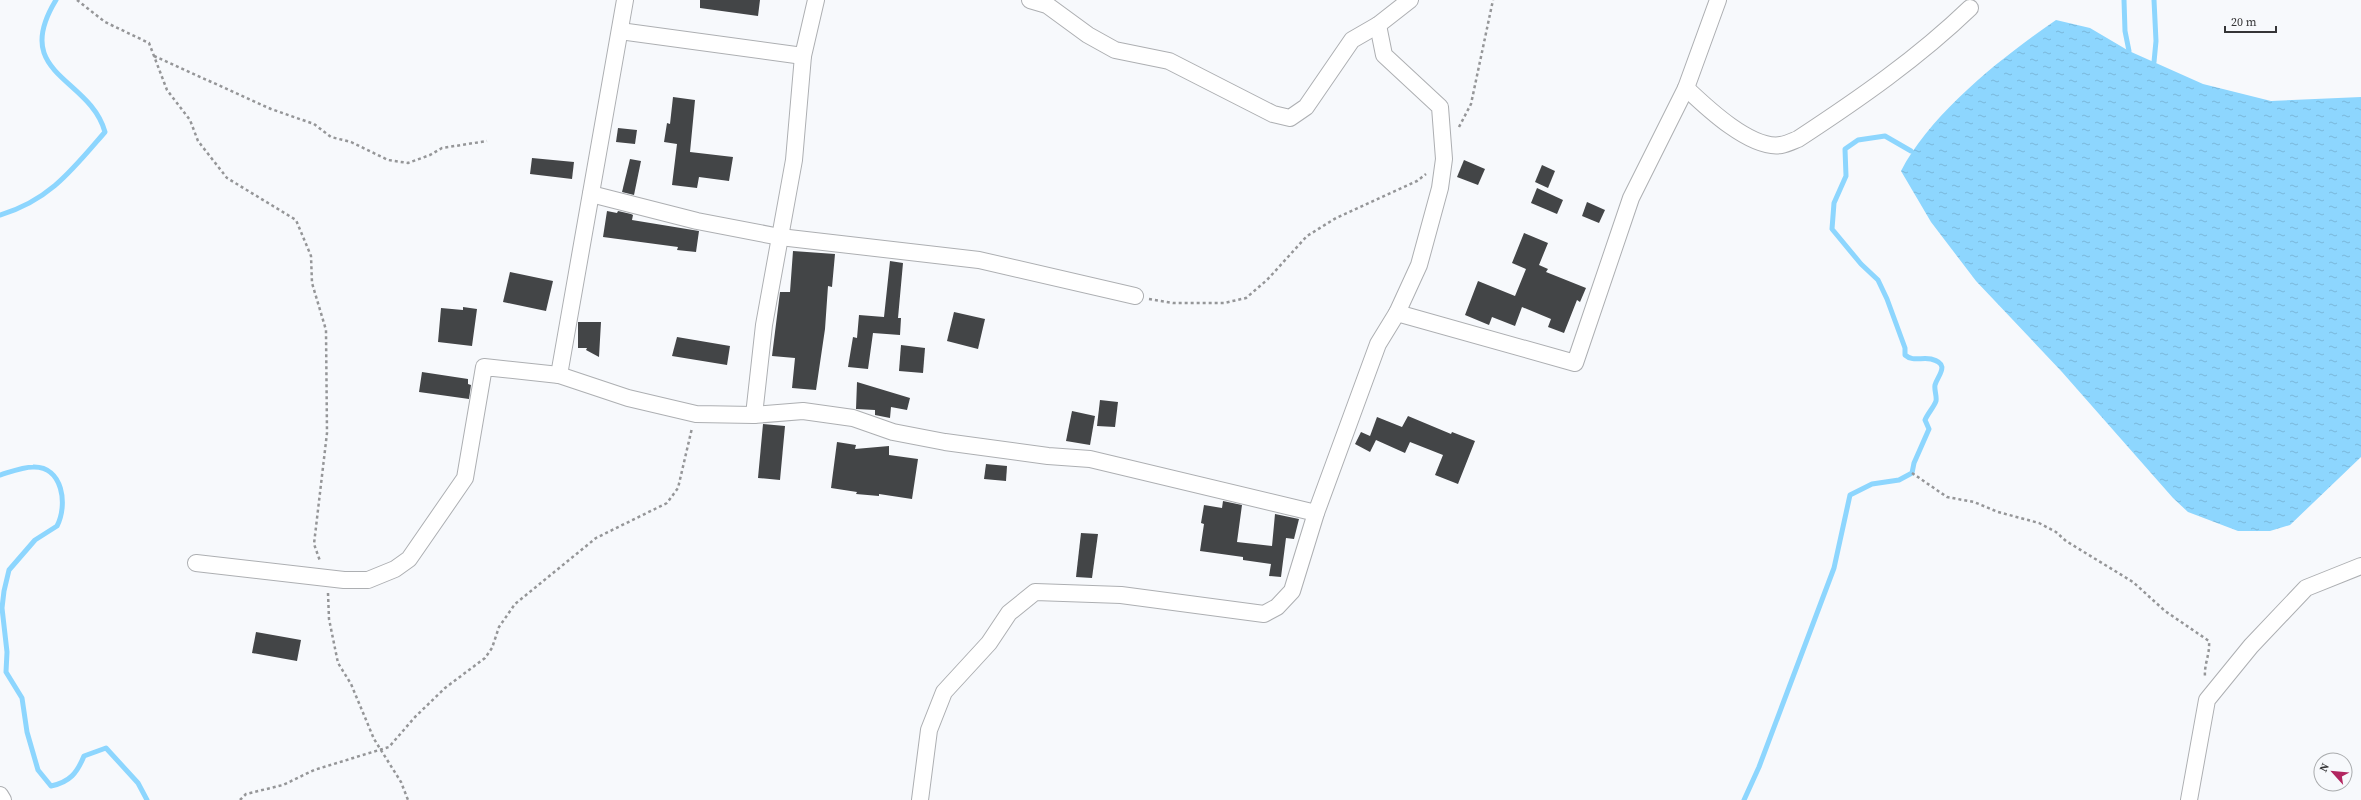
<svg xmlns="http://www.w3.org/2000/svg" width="2361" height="800" font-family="'Source Serif 4',serif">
<defs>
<pattern id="water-ripples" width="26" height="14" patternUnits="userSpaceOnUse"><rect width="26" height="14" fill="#8dd6fe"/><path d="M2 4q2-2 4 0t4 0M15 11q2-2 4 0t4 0" fill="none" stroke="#7ab8da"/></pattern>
</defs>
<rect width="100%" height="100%" fill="#f7f9fc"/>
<!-- water -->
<path fill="url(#water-ripples)" d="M2056,20L2090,28L2129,51L2203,84L2271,101L2361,97V457L2290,525L2270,531H2238L2188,512L2173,498L2062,372L1976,281L1931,222L1901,171C1931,113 2002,57 2056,20Z"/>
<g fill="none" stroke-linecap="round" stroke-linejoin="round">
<!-- stream -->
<g stroke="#8dd6fe" stroke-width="5">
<path d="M2124,0L2125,31L2129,51"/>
<path d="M2154,0L2156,41L2154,62"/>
<path d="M0,215C49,201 73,169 105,132C90,77 10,75 56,0"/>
<path d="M0,475C10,472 23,467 33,467C63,466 68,505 57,526L35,540L9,570L4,591L2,608L7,652L6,672L22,698L27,732L38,770L51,786C70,782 77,773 84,756L106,748L138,783L147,800"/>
<path d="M1744,800L1759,767L1834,568L1850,495L1872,484L1899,480L1912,473L1914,463L1929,429L1925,420C1928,413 1934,407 1936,401C1937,396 1934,390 1935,385C1938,375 1951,364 1931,359C1921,357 1913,362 1905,355V348L1887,299L1878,280L1861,264L1832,229L1834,203L1846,176L1845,149L1858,140L1885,136L1911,151"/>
</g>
</g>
<!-- building -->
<g fill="#434547">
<path d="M700,0H760L758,16L700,8Z"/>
<path d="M673,97L695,100L690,152L733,157L729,181L699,177L697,188L672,185L677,144L664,142L667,123L670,124Z"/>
<path d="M618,128L637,130L635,144L616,142Z"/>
<path d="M532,158L574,162L572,179L530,174Z"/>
<path d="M630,159L641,161L634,195L622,192Z"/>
<path d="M1464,160L1485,169L1478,185L1457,177Z"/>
<path d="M1542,165L1555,171L1548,188L1535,182Z"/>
<path d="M1537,188L1563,200L1557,214L1531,203Z"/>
<path d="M1587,202L1605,210L1599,223L1582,216Z"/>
<path d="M607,211L617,213L618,211L631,214L633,215L632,220L699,231L696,252L677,250L678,247L603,237Z"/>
<path d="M1524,233L1548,243L1539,265L1548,269L1546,272L1586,288L1580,302L1577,300L1564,333L1548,327L1551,319L1522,307L1515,326L1492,317L1489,325L1465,315L1478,281L1515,296L1526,269L1512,263Z"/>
<path d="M793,251L835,254L832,287L828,286L825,329L816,390L792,388L795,358L772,356L780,292H790Z"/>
<path d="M890,261L903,263L898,318H901L900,335L873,333L868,369L848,367L853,337L857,338L859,315L884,317Z"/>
<path d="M510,272L553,281L546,311L503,302Z"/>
<path d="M463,307L477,309L472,346L438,342L441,308L463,310Z"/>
<path d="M954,312L985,319L978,349L947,341Z"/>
<path d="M578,322H601L599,357L586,350L587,348H578Z"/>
<path d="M677,337L730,346L727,365L672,356Z"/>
<path d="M901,345L925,348L923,373L899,371Z"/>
<path d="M422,372L468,379V384L471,385L469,399L419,392Z"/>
<path d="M857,382L910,398L907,410L891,407L890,418L875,415V410L856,409Z"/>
<path d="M1100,400L1118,402L1115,427L1097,426Z"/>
<path d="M1072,411L1095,416L1090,445L1066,441Z"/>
<path d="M1408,416L1451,434L1452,432L1475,441L1458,484L1435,475L1443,455L1410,442L1405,453L1376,440L1370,452L1355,444L1361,432L1370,436L1377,417L1402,427Z"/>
<path d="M763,424L785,426L780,480L758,478Z"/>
<path d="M837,442L856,445L855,449L889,446V455L918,459L912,499L879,494V496L856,494L857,492L831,488Z"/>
<path d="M986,464L1007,466L1006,481L984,479Z"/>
<path d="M1223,501L1242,505L1237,542L1272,546L1275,514L1299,519L1294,539L1286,538L1281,577L1269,576L1271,564L1243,560V557L1200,551L1204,524L1201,523L1204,505L1222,508Z"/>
<path d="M1081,533L1098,534L1092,578L1076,577Z"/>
<path d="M256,632L301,640L297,661L252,653Z"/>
</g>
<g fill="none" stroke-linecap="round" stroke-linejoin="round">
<!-- minor casing -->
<g stroke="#adafb2" stroke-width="18">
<g id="minor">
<path d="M1030,0L1047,5L1088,35L1115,50L1169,61L1273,114L1290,118L1306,107L1352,40L1378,25L1410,0"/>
<path d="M620,31L803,56"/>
<path d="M1686,88C1706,107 1751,150 1781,145C1787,144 1793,141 1798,139C1859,99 1918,58 1970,8"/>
<path d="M591,194L697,221L780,237L979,260L1135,296"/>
<path d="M1397,313L1575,363L1631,198L1686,88L1718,0"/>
<path d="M559,375L625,0"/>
<path d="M754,415L764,325L794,160L803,56L816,0"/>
<path d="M196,563L344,580H368L395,569L409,559L465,478L484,367L559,375L628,398L696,414L754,415L803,411L853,418L893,432L945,442L1048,456L1090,459L1316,513"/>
<path d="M0,795L3,800"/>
<path d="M920,800L929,730L944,692L989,643L1009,613L1035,592L1121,595L1264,614L1277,607L1292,591L1316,513L1378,344L1397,313L1419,265L1440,188L1444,159L1440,107L1384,55L1378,25"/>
<path d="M2189,800L2207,700L2251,646L2306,588L2361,566"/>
</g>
</g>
<!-- path -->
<g stroke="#959698" stroke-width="2.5" stroke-dasharray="3 3" stroke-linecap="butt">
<path d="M77,0L105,22L149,43L167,90L190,120L198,141L227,178L296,220L311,256L312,283L326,330L327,433L314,544L320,561"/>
<path d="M154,56L271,109L314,124L331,137L351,142L388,160L408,163L430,155L442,148L487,141"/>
<path d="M1459,127L1471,104L1493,0"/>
<path d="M1149,299L1173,303H1224L1246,298L1267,280L1307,236L1336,218L1417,181L1426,174"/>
<path d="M1912,473L1947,497L1974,502L1998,512L2039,523L2056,532L2066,541L2133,582L2165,611L2209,641C2210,655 2204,664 2205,677"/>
<path d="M328,593L329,619L338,663L351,684L374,739L401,782L408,800"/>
<path d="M240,800L246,794L283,785L314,770L389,747L415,717L445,688L485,658L492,648L499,627L515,604L596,538L667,503L678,488L692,428"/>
</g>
<!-- minor -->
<use href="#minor" stroke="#fff" stroke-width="16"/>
</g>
<!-- north arrow -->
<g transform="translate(2333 772) rotate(297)"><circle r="19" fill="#f7f9fc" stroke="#a9abad"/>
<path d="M0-3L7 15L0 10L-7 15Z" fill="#b22660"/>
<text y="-6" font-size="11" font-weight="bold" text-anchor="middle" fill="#353537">N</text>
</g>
<!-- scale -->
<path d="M2225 26v6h51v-6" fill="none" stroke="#353537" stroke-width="2"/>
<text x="2231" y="26" font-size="12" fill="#353537" stroke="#f7f9fc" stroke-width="3" paint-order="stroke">20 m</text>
</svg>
